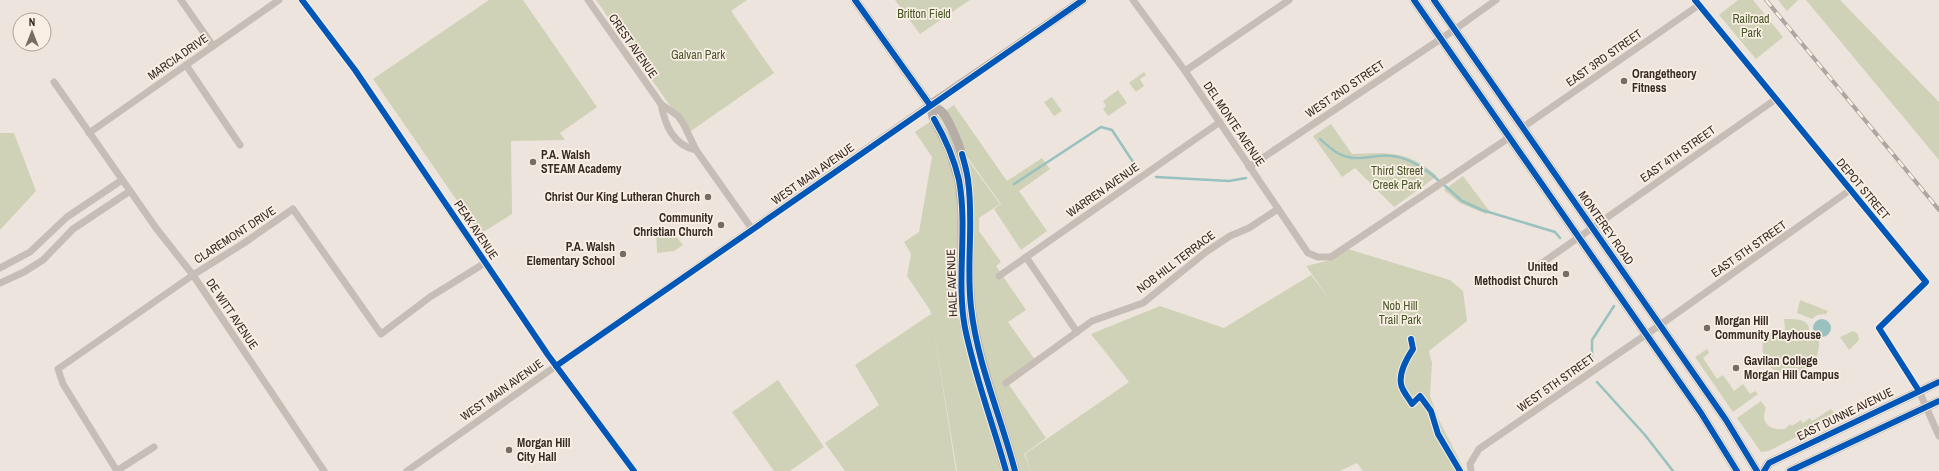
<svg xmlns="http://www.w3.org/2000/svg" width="1939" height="471" font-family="'Archivo Narrow',sans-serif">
<rect width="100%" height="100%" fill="#ede5dd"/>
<!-- green -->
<g fill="#cfd2b6">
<path d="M489,0H523L597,107L560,133L565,140L511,141L512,214L480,234L373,79Z"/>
<path d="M596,0H747L731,11L774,73L691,131L668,103Z"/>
<path d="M895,0H970L920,34Z"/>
<path d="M1738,0H1753L1783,37L1756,59L1719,15Z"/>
<path d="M1778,0H1798L1787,11Z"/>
<path d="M1806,0H1840L1939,102V160Z"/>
<path d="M1144,72L1146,75L1140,79L1144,86L1136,92L1129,83Z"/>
<path d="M1118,90L1127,103L1108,116L1103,109L1106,106L1103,101Z"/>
<path d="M1052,97L1062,111L1054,116L1044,102Z"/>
<path d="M954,105L1007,181L1042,158L1050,169L1019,191L1047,231L1021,250L994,209L1001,204L938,116Z"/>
<path d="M937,117L1000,204L979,218V231L1001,262L996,266L1026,310L1008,322L1036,361L1007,382L1046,438L1024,454L1031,471H957L933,326L956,471H845L825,443L879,405L855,365L931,314L930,310L907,276L911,254L904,242L919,232L932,157L915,132Z"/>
<path d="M1331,124L1352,154C1390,153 1406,150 1437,176L1394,207L1355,168L1342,177L1313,136Z"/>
<path d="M0,133H14L36,191L0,230Z"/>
<path d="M1463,176L1490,212L1486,214L1460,203L1444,190Z"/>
<path d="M656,231H672L683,245L674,251L657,253Z"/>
<path d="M1348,249L1450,280L1463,291L1467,321L1429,351L1432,363L1430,396L1439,420L1465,471H1363L1357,463L1340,471H1031L1025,454L1129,382L1091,334L1160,306L1224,328L1311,275L1328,297L1306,266L1327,261Z"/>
<path d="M1800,300L1828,311L1826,314L1817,315L1812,319L1797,313Z"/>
<path d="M1784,319C1791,319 1802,318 1807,324C1810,327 1809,333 1811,337L1819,341C1820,394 1746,381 1766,331L1767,330L1775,335L1781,333L1785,329Z"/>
<path d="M1853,331L1858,334L1859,340L1849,350L1840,337Z"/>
<path d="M1707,349L1709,353L1703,358L1717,379L1723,375L1734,391L1743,384L1750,394L1755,391L1758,394L1733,412L1695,357Z"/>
<path d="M778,380L824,447L790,471H774L732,412Z"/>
<path d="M1761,401L1766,408C1759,423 1771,431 1785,429L1790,424L1792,426L1801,420L1803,423L1810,418L1812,421L1831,409L1837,416L1769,451L1761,452L1737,418Z"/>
</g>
<!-- water -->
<circle fill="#98c1bf" cx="1822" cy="328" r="9"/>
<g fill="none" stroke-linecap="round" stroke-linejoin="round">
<!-- stream -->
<g stroke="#98c1bf" stroke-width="2.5">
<path d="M1320,139C1328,146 1337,155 1348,157C1358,160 1368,157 1378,156C1401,153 1423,166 1439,181"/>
<path d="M1156,177L1229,181L1246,178"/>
<path d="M1014,184L1101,127L1112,130L1137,168"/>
<path d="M1444,185L1462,201L1482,210L1555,232L1560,238"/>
<path d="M1592,358V340L1614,306"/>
<path d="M1597,382L1645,435L1673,471"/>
</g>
<!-- minor -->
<g stroke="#c6bdb7" stroke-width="7">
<path d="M181,0L213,46"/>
<path d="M302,0L355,70L478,253L556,366L407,471"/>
<path d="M588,0L661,104C665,125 673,145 696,150"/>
<path d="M1133,0L1185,71L1308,253L1318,257H1331L1510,137"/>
<path d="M1695,0L1926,282L1879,328L1919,391L1939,436"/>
<path d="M186,65L240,145"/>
<path d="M1185,71L1289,0"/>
<path d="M54,82L156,228L193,275L324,471"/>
<path d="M661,104L678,116L683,123L696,150L752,229"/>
<path d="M1522,128L1699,5"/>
<path d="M89,133L279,0"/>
<path d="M1249,167L1454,30L1496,0"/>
<path d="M1026,257L1077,332"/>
<path d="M0,268L30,252L67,217L122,180"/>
<path d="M1535,268L1776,99"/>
<path d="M999,276L1220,122"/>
<path d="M0,283L24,272L43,260L73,229L130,191"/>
<path d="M1006,383L1092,321L1143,303L1206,252L1230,236L1249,228L1278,209"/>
<path d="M118,470L154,447"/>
<path d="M117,471L63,384L58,369L193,275L244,243L293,209L381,334L430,297L485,263"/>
<path d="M1471,471L1470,464L1479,449L1660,325L1850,190"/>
</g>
<!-- tertiary -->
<path stroke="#c6bdb7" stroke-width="8" d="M634,471L556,366L930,105"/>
<!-- secondary -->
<g stroke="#b6ada7" stroke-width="9">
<path d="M855,0L930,105L933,117L950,151L959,181L962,209V289L965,327L1006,471"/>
<path d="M1414,0L1646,334L1701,413L1737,471"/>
<path d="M1434,0L1726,420L1757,471"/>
<path d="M930,105C934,107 938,108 941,111C946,114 949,124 952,129C983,191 961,260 974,326C983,375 1002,422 1015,471"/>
<path d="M930,105L1083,0"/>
<path d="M1764,471L1769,463L1939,382"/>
<path d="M1790,471L1939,401"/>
</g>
<!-- rail casing -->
<g stroke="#ada6a1" stroke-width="4">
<path id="rail" d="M1766,0L1939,210"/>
</g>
<!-- rail -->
<use href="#rail" stroke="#faefe4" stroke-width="2.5" stroke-dasharray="8" stroke-linecap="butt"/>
<!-- cycleway casing -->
<g stroke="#faefe4" stroke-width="8">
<g id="cycleway">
<path d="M302,0L355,70L548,355L634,471"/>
<path d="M855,0L930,105"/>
<path d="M1414,0L1646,334L1701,413L1737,471"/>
<path d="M1434,0L1726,420L1757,471"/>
<path d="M1695,0L1926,282L1879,328L1919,391"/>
<path d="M934,119C945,138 954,158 959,180C968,229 956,280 965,328C975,377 993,424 1006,471"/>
<path d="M962,154C964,162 967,171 968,180C974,222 966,265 971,307C977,363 1001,417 1015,471"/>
<path d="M1411,339L1413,349C1407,358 1399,373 1401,384C1402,391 1409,398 1412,404L1420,396L1431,411L1438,434L1460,471"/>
<path d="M556,366L1083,0"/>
<path d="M1764,471L1769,463L1939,382"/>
<path d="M1790,471L1939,401"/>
</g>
</g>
<!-- cycleway -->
<use href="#cycleway" stroke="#0057b8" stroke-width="6"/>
</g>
<!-- markers -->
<g fill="#766b65" stroke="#faefe4" stroke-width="1.5">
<circle cx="1624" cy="81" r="4"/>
<circle cx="533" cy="162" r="4"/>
<circle cx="708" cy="197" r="4"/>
<circle cx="721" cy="225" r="4"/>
<circle cx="623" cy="254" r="4"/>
<circle cx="1566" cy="274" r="4"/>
<circle cx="1707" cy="328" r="4"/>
<circle cx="1736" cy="368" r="4"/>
<circle cx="509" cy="450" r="4"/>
</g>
<g text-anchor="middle" stroke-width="3.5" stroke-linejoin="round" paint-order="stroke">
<!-- park labels -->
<g font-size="12" fill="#475627" stroke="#faefe4">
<text x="924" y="18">Britton Field</text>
<text x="1751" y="23">Railroad<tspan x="1751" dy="14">Park</tspan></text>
<text x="698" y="59">Galvan Park</text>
<text x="1397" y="175">Third Street<tspan x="1397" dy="14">Creek Park</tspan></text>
<text x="1400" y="310">Nob Hill<tspan x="1400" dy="14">Trail Park</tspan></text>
</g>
<!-- street labels -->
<g font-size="12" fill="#362a25" stroke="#faefe4">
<text transform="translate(633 46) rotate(55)" y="4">CREST AVENUE</text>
<text transform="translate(178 57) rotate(-35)" y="4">MARCIA DRIVE</text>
<text transform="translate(1604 58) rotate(-35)" y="4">EAST 3RD STREET</text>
<text transform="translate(1345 89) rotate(-34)" y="4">WEST 2ND STREET</text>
<text transform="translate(1234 124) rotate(56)" y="4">DEL MONTE AVENUE</text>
<text transform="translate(1678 154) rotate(-35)" y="4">EAST 4TH STREET</text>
<text transform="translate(813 174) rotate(-35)" y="4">WEST MAIN AVENUE</text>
<text transform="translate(1863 189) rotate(50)" y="4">DEPOT STREET</text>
<text transform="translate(1103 190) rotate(-35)" y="4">WARREN AVENUE</text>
<text transform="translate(1606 228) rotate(55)" y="4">MONTEREY ROAD</text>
<text transform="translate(476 230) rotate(56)" y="4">PEAK AVENUE</text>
<text transform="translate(235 235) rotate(-33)" y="4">CLAREMONT DRIVE</text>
<text transform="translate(1749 249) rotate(-35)" y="4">EAST 5TH STREET</text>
<text transform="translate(1176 262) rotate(-37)" y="4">NOB HILL TERRACE</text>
<text transform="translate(952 283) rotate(-92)" y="4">HALE AVENUE</text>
<text transform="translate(232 314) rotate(56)" y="4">DE WITT AVENUE</text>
<text transform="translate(1556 383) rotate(-35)" y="4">WEST 5TH STREET</text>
<text transform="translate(502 390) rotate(-35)" y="4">WEST MAIN AVENUE</text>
<text transform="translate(1845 414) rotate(-26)" y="4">EAST DUNNE AVENUE</text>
</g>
<!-- poi labels -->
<g font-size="12" font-weight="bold" fill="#362a25" stroke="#faefe4" text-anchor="start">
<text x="1632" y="78">Orangetheory<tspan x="1632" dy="14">Fitness</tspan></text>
<text x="541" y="159">P.A. Walsh<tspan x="541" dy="14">STEAM Academy</tspan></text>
<text x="700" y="201" text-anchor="end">Christ Our King Lutheran Church</text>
<text x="713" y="222" text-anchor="end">Community<tspan x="713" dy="14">Christian Church</tspan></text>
<text x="615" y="251" text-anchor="end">P.A. Walsh<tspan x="615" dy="14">Elementary School</tspan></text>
<text x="1558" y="271" text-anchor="end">United<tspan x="1558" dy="14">Methodist Church</tspan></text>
<text x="1715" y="325">Morgan Hill<tspan x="1715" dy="14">Community Playhouse</tspan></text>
<text x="1744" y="365">Gavilan College<tspan x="1744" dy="14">Morgan Hill Campus</tspan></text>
<text x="517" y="447">Morgan Hill<tspan x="517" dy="14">City Hall</tspan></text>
</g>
</g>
<!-- north arrow -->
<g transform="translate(32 32)"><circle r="19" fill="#faefe4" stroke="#aca098"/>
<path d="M0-3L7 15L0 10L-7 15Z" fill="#766b65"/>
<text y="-6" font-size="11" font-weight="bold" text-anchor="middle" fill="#362a25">N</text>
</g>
</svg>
